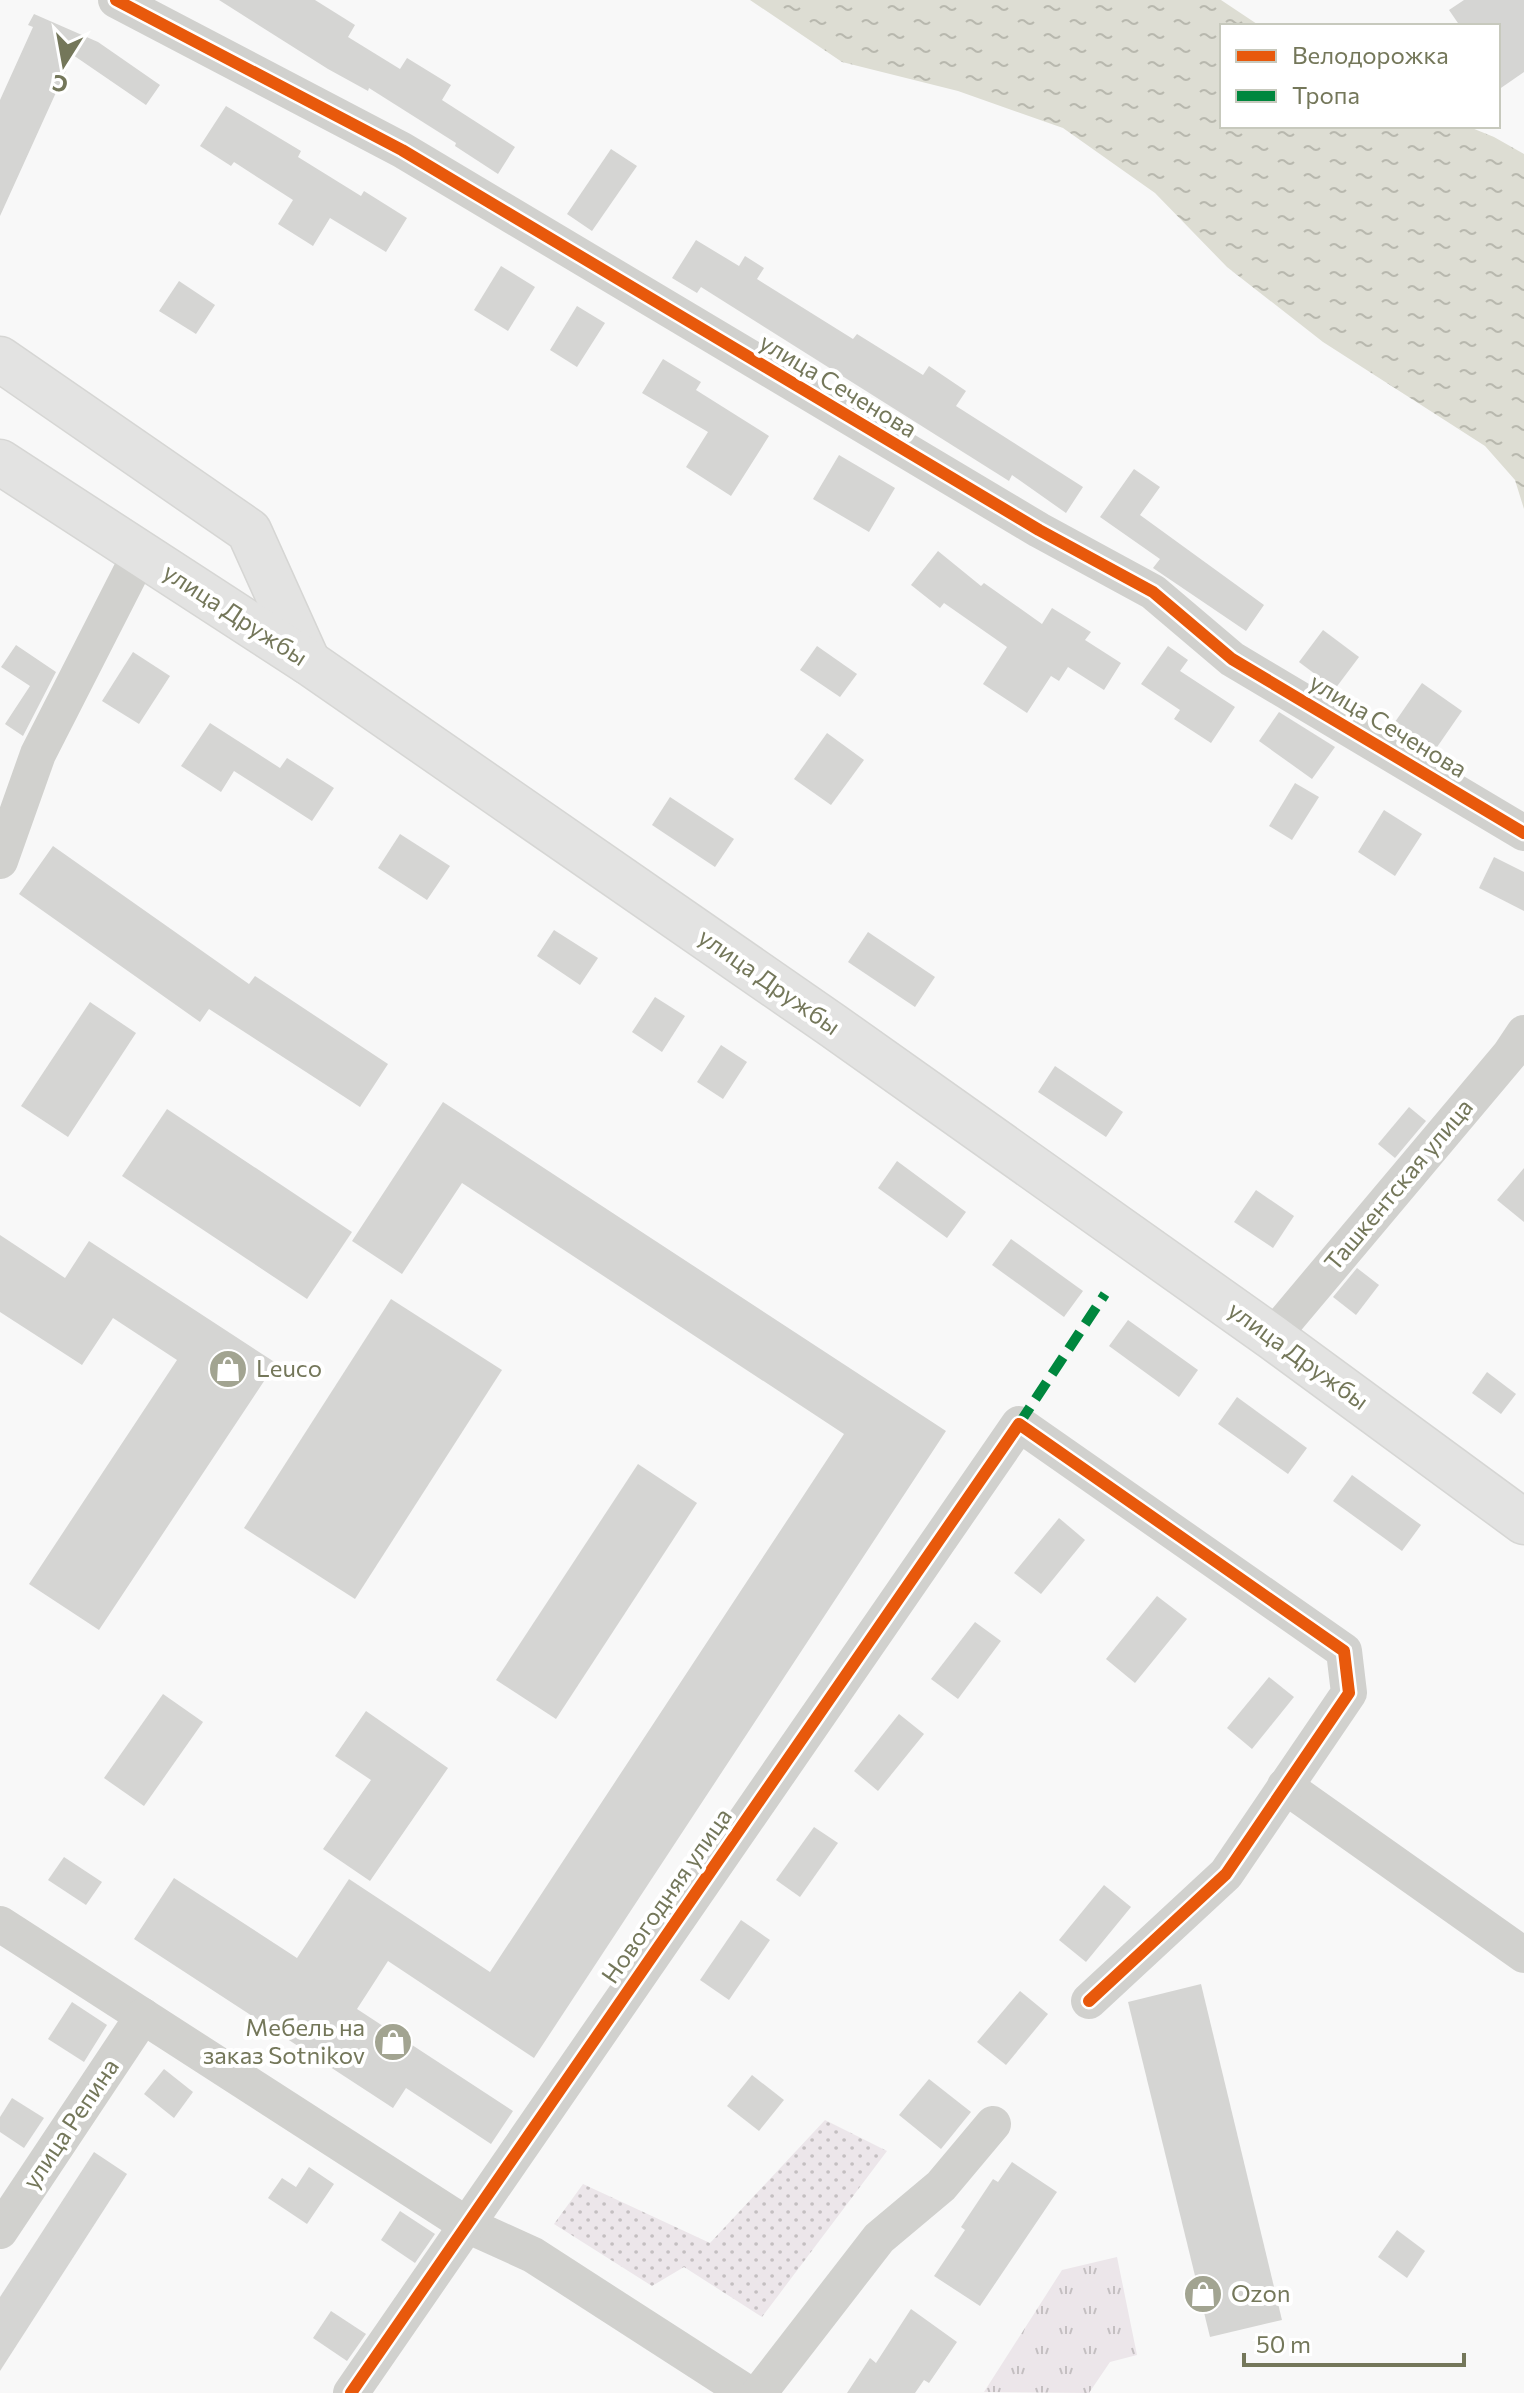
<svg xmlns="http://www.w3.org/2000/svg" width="1524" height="2393" font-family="Commissioner,sans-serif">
<defs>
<pattern id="grass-dots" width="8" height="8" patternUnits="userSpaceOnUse" patternTransform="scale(2)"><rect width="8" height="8" fill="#ece6ea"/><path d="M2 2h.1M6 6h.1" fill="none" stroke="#c4bfc1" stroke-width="1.8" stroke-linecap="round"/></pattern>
<pattern id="park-tufts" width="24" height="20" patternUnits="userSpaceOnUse" patternTransform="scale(2)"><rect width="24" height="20" fill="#ece6ea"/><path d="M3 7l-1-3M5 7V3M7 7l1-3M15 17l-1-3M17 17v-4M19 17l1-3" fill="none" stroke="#c4bfc1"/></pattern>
<pattern id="water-ripples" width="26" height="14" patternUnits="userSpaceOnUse" patternTransform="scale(2)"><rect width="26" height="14" fill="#ddddd3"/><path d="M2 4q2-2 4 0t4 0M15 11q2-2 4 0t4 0" fill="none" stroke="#b8b8ae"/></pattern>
</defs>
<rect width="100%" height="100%" fill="#f8f8f8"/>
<!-- grass -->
<path fill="url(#grass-dots)" d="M825,2120L887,2151L762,2317L684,2267L652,2286L554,2224L583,2184L710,2243Z"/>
<!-- park -->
<path fill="url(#park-tufts)" d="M1117,2257L1137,2355L1110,2362L1089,2393L984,2392L1062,2270Z"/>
<!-- water -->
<path fill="url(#water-ripples)" d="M750,0H1221L1260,26H1222V126H1467L1494,137L1524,154V509L1515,480L1485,446L1323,342L1227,267L1155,193L1063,128L958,91L842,62Z"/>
<!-- building -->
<g fill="#d5d5d3">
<path d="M219,0H315L355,25L348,37L400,69L407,58L451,85L442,100L515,147L498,174L455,146L456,143L369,88L368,91L328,69Z"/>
<path d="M1464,0H1524V72L1498,90V26H1460L1449,10Z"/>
<path d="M34,14L98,42L160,85L146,105L73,55L0,216V100L33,27L28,25Z"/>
<path d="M226,106L301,151L298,157L361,196L364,191L407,218L386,252L330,218L313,246L278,224L293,200L234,162L231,166L200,146Z"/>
<path d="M611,149L637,166L592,231L567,214Z"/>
<path d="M696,240L739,266L745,256L764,268L757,279L853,339L857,334L923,375L929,366L966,391L956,406L1083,487L1066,513L1012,475L1009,481L701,287L697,293L672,278Z"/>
<path d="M501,266L535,287L508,331L474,310Z"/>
<path d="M179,281L215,305L196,334L159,311Z"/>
<path d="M577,306L605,323L577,367L550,350Z"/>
<path d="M663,359L701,382L696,390L769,436L731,496L686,467L708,432L642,393Z"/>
<path d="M839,455L895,488L869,532L813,499Z"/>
<path d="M1134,469L1160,487L1140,515L1264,605L1246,631L1153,568L1160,559L1100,517Z"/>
<path d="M938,551L981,586L984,583L1042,624L1052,608L1091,632L1085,640L1121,663L1104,690L1068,667L1059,681L1051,676L1027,713L983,684L1007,647L944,603L940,608L911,585Z"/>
<path d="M1323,630L1359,657L1335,689L1299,662Z"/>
<path d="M16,645L56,672L23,736L5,724L30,686L1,667Z"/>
<path d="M817,646L857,674L840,697L800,670Z"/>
<path d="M1168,646L1188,660L1180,671L1235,707L1211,743L1174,719L1180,710L1141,684Z"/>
<path d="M133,652L170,676L139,724L102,701Z"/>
<path d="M1422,683L1462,711L1435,750L1395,722Z"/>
<path d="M1279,712L1335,747L1312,779L1259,741Z"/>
<path d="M210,723L280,768L287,758L334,788L312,821L234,771L221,792L181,766Z"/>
<path d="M827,733L864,760L831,805L794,779Z"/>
<path d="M1295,783L1319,797L1292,840L1269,826Z"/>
<path d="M670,797L734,839L715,867L652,825Z"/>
<path d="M1384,810L1422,834L1395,876L1358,852Z"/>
<path d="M400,834L450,866L427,900L378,868Z"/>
<path d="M53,846L249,984L255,976L388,1064L360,1107L209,1009L200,1022L19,894Z"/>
<path d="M1494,857L1524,872V911L1479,888Z"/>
<path d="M554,930L598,958L580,985L537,956Z"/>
<path d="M868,932L935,977L915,1007L848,962Z"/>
<path d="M655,997L685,1016L662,1052L632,1032Z"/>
<path d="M90,1002L136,1033L68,1137L21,1106Z"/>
<path d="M721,1045L747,1062L723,1099L697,1082Z"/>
<path d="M1055,1066L1123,1112L1106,1137L1038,1092Z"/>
<path d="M443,1102L946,1431L534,2058L388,1961L357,2009L513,2111L491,2144L406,2088L393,2108L134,1939L174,1878L297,1958L349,1879L490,1972L844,1434L462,1183L402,1274L352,1241Z"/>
<path d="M1409,1107L1426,1121L1395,1158L1378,1144Z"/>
<path d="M167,1109L352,1232L307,1299L122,1176Z"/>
<path d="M897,1161L966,1212L947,1238L878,1188Z"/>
<path d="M1524,1168V1222L1497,1200Z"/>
<path d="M1256,1190L1294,1216L1273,1248L1234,1222Z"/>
<path d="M0,1235L65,1278L89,1241L276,1363L99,1630L29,1584L177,1360L113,1318L82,1365L0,1312Z"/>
<path d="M1011,1239L1083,1291L1064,1317L992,1265Z"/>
<path d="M1357,1268L1379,1285L1356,1315L1333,1297Z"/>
<path d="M391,1299L502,1370L355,1599L244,1528Z"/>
<path d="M1128,1320L1198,1370L1179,1397L1109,1346Z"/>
<path d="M1487,1372L1516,1394L1501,1414L1472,1393Z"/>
<path d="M1237,1397L1307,1448L1288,1474L1218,1424Z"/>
<path d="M638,1464L697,1503L556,1719L496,1680Z"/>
<path d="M1352,1475L1421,1525L1402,1551L1333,1501Z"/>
<path d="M1059,1518L1085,1540L1041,1594L1014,1573Z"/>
<path d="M1157,1596L1187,1619L1135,1683L1106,1659Z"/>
<path d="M975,1622L1001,1641L958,1699L931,1679Z"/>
<path d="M1269,1677L1294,1697L1252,1749L1227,1728Z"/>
<path d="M163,1694L203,1722L144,1806L104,1778Z"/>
<path d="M366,1711L448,1768L370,1881L323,1849L371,1780L335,1756Z"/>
<path d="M899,1714L924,1734L878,1791L854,1771Z"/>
<path d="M814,1827L838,1843L800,1897L776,1880Z"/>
<path d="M64,1857L102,1882L86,1905L48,1880Z"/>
<path d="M1104,1885L1131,1907L1086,1962L1059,1940Z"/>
<path d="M741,1920L770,1940L729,2000L700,1980Z"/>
<path d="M1201,1984L1282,2320L1210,2337L1128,2002Z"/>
<path d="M1020,1991L1048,2014L1006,2065L977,2042Z"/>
<path d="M72,2002L107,2025L84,2062L48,2039Z"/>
<path d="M164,2069L193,2092L174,2118L144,2094Z"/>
<path d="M752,2075L784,2100L759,2131L727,2106Z"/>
<path d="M929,2079L971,2112L941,2149L899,2115Z"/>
<path d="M12,2098L44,2118L24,2148L0,2132V2117Z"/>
<path d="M94,2152L127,2174L0,2371V2297Z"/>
<path d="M1012,2162L1057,2192L980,2306L934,2276L965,2230L961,2227L993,2179L998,2182Z"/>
<path d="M309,2167L334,2184L307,2224L268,2198L282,2178L296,2187Z"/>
<path d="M400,2211L435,2234L415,2263L381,2240Z"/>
<path d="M1397,2230L1425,2251L1407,2278L1378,2257Z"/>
<path d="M911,2309L957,2342L929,2383L924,2380L915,2393H847L870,2358L876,2363Z"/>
<path d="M331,2311L366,2334L347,2361L313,2338Z"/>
</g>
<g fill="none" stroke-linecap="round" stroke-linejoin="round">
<!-- major casing -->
<g stroke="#d6d6d4" stroke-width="47">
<g id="major">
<path d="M0,359L249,531L308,662"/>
<path d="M0,462L308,662L832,1025L1272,1337L1524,1522"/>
</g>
</g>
<!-- minor -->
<g stroke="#d1d1ce" stroke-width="36">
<path d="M116,0L402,150L1039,530L1153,592L1232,659L1524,833"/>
<path d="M0,861L38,754L140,554"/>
<path d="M1272,1337L1510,1054L1524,1033"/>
<path d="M1285,1786L1524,1955"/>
<path d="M0,1924L467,2225L533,2255L747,2393"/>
<path d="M0,2231L143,2016"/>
<path d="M351,2393L1019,1424L1344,1651L1349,1693L1226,1874L1089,2001"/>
<path d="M759,2393L879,2238L941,2186L993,2124"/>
</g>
<!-- major -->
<use href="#major" stroke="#e3e3e2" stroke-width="44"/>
<!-- quiet -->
<path stroke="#00873e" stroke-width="10" stroke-dasharray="20 10" stroke-linecap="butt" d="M1019,1424L1105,1294"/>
<!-- cycleway casing -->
<g stroke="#fff" stroke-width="17">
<g id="cycleway">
<path d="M116,0L402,150L1039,530L1153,592L1232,659L1524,833"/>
<path d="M351,2393L1019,1424L1344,1651L1349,1693L1226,1874L1089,2001"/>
</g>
</g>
<!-- cycleway -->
<use href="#cycleway" stroke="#e8590c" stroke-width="12"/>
</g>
<!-- icons -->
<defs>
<g id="shop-disc" transform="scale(2)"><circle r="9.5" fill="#a2a491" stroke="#fff"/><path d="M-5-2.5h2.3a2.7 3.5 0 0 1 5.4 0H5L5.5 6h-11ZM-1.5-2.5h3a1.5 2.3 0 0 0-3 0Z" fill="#fff"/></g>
</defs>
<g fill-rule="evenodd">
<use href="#shop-disc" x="228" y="1369"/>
<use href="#shop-disc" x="393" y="2042"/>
<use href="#shop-disc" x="1203" y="2294"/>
</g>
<g text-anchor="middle" stroke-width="8" stroke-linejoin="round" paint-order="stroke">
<!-- street labels -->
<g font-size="24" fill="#74775a" stroke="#fff">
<text transform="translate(838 386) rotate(31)" y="8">улица Сеченова</text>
<text transform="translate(235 615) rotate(33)" y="8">улица Дружбы</text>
<text transform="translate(1388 726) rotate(31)" y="8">улица Сеченова</text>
<text transform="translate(769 982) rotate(35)" y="8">улица Дружбы</text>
<text transform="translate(1399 1185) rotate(-50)" y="8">Ташкентская улица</text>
<text transform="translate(1298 1356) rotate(36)" y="8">улица Дружбы</text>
<text transform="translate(667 1896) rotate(-55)" y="8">Новогодняя улица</text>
<text transform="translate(71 2124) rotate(-56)" y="8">улица Репина</text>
</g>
<!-- poi labels -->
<g font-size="24" fill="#74775a" stroke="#fff" text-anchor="start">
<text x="256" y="1377">Leuco</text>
<text x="365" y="2036" text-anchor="end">Мебель на<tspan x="365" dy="28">заказ Sotnikov</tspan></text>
<text x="1231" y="2302">Ozon</text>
</g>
</g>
<!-- legend -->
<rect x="1220" y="24" width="280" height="104" fill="#ffffff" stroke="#c7c9bd" stroke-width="2"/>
<rect x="1236" y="50" width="40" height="12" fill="#e8590c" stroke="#c7c9bd" stroke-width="2"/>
<text x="1292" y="64" font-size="24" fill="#74775a">Велодорожка</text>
<rect x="1236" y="90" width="40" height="12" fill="#00873e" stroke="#c7c9bd" stroke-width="2"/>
<text x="1292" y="104" font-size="24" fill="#74775a">Тропа</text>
<!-- north arrow -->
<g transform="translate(64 64) rotate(191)" stroke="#ffffff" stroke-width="6" paint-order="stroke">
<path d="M0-6L14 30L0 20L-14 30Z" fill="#74775a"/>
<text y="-12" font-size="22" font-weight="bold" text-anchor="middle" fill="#74775a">С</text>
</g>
<!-- scale -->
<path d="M1244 2353v12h220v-12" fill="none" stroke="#74775a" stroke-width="4"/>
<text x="1256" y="2353" font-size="24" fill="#74775a" stroke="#ffffff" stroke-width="6" paint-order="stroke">50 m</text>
</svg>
